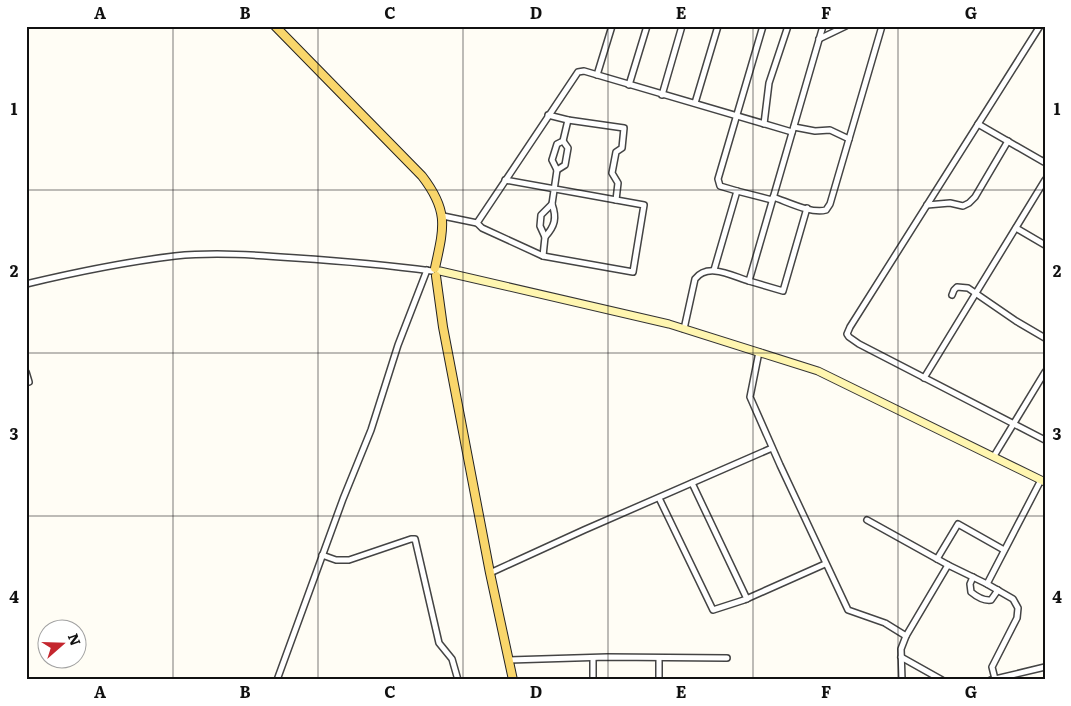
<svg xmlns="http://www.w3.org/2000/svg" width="1071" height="706" font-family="Literata,serif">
<rect width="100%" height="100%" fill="#fffdf5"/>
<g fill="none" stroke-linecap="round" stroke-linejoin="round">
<!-- street casing -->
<g stroke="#444" stroke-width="8">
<g id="street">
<path d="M1040,26L850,327L847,334L849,337L859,344L1045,440"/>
<path d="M819,39L846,26"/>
<path d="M597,75L612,26"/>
<path d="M629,85L647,26"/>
<path d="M662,95L682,26"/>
<path d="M695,103L718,26"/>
<path d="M548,115L568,120L624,128L622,148L616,152L612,173L618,183L616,200"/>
<path d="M764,124L769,83L788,26"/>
<path d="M978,124L1044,162L1045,160"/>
<path d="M794,127L815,131L830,130L849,139L882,26"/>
<path d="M557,170L565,165L568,148L563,141"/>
<path d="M737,191L772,200"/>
<path d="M773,197C788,202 811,214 826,210L830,204L849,139"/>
<path d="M927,205L950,203L963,206L969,203L975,197L1008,141"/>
<path d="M443,216L477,223L578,72L584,71L792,132"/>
<path d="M477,223L482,228L543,256L633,272L644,205L505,180"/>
<path d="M1016,228L1045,245"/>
<path d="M545,237C555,226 557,218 552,204"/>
<path d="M543,256L545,237L540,226L541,215L552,204L557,170L552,160L557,144L563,141L568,120"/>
<path d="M714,270L737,191L720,186L718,179L763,26"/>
<path d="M749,281L783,291L807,208"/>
<path d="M26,284C76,272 125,262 175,256C215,252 256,255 296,258C342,261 387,265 432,271"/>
<path d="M952,295L954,290L957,287L968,288L1016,321L1045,338"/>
<path d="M684,329L695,279C708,262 732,276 749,281L823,26"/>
<path d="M759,352L750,397L780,465L848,610L885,623L906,636L948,565L987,584L1013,599L1018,608L1017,618L992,667L995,679"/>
<path d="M26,372L29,382"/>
<path d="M924,378L1045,180"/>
<path d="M994,456L1045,372"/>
<path d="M692,483L747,599"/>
<path d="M659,498L713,610L744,600L825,564"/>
<path d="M867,520L948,565"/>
<path d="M322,555L336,560H349L411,539H415L439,643L452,659L458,680"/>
<path d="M937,559L958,524L1004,550"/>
<path d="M490,573L584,530L772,448"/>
<path d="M973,577L970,584L971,592C977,597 983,601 991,600L998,590"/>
<path d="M987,584L1041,480"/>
<path d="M901,657L942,680"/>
<path d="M593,658V680"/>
<path d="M509,660L607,657L727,658"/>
<path d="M277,680L343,499L371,430L398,345L427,270"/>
<path d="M659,680V658"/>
<path d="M902,680L901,649L906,636"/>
<path d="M991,680L1045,667"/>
</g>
</g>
<!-- secondary casing -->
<g stroke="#333" stroke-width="9">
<path id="secondary" d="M440,271L669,324L818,371L1045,482"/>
</g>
<!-- primary casing -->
<g stroke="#222" stroke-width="10">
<g id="primary">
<path d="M275,26L422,176C449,211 444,227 435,268"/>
<path d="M436,276L443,327L490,573L513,680"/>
</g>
</g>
<!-- street -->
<use href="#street" stroke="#fff" stroke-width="5"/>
<!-- secondary -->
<use href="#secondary" stroke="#fff6b0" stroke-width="7"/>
<!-- primary -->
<use href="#primary" stroke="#f9d66b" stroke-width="8"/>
</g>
<!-- grid -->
<path fill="none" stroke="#111" stroke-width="1" stroke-opacity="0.55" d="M173,26V680M318,26V680M463,26V680M608,26V680M753,26V680M898,26V680M26,190H1045M26,353H1045M26,516H1045"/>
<!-- border -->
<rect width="1071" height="706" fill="none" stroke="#ffffff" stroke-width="55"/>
<!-- north arrow -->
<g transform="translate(62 644) rotate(70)"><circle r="24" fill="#ffffff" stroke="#a0a0a0"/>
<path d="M0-4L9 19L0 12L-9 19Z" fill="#c4262e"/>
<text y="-8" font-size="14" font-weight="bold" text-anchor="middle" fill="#111111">N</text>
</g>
<rect x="28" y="28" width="1016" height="650" fill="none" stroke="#111" stroke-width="2"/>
<g font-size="16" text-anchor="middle" font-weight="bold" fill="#111">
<text x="100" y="19">A</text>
<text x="245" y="19">B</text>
<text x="390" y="19">C</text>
<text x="536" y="19">D</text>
<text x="681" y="19">E</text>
<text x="826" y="19">F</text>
<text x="971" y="19">G</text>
<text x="14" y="115">1</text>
<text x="1057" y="115">1</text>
<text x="14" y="277">2</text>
<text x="1057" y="277">2</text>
<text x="14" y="440">3</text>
<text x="1057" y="440">3</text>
<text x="14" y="603">4</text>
<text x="1057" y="603">4</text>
<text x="100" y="698">A</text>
<text x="245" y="698">B</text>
<text x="390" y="698">C</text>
<text x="536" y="698">D</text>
<text x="681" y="698">E</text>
<text x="826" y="698">F</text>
<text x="971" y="698">G</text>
</g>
</svg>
